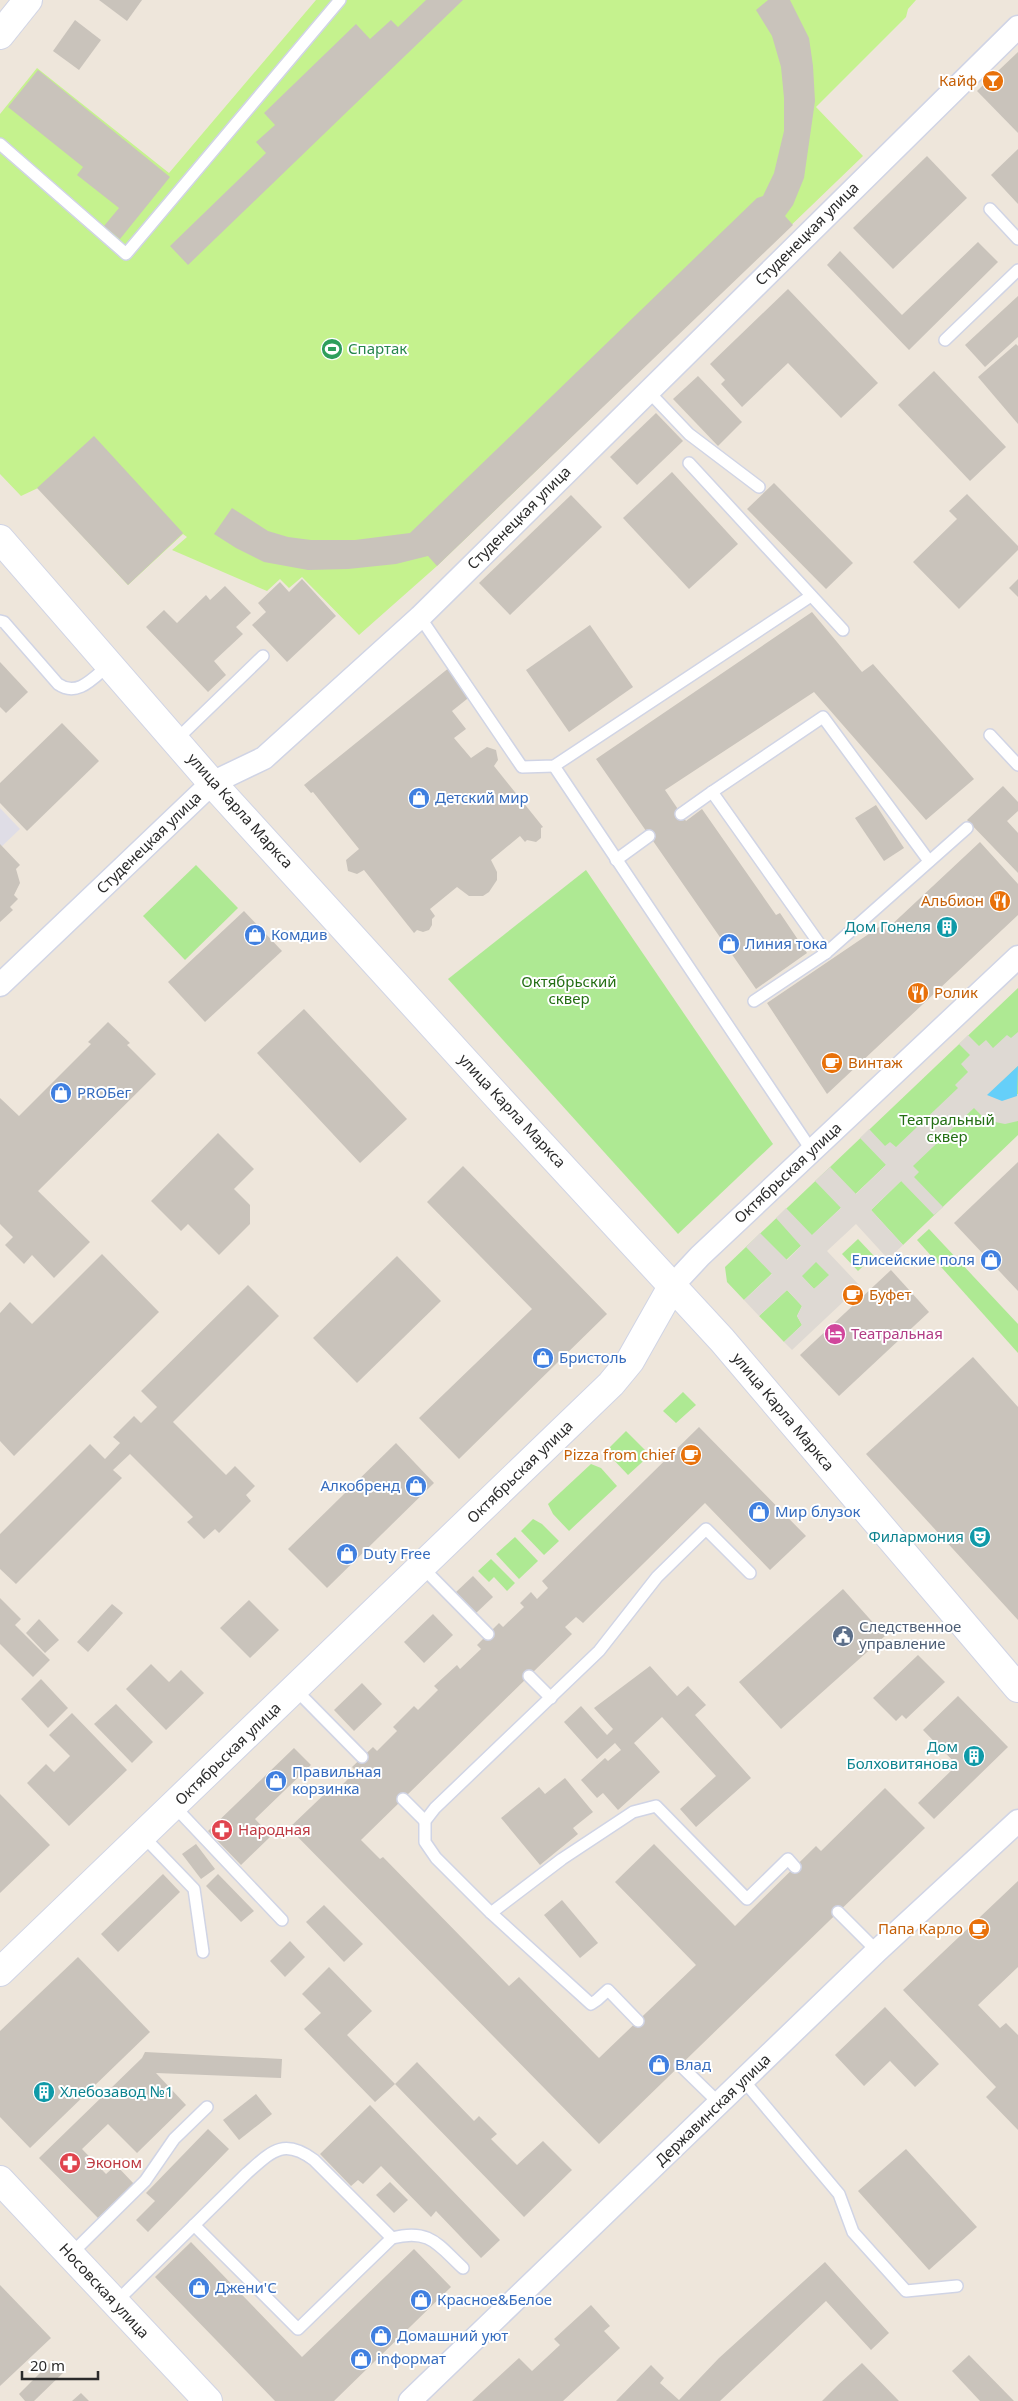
<svg xmlns="http://www.w3.org/2000/svg" width="1018" height="2401" font-family="'Noto Sans',sans-serif">
<rect width="100%" height="100%" fill="#eee6db"/>
<!-- industrial -->
<path fill="#dfdde6" d="M0,808L20,829L0,848Z"/>
<!-- green -->
<g fill="#aee993">
<path d="M196,865L238,908L185,960L143,916Z"/>
<path d="M586,870L773,1144L678,1234L448,979Z"/>
<path d="M1018,988V1135L903,1245L871,1210L901,1181L886,1165L744,1300L727,1282L725,1267Z"/>
<path d="M929,1229L1018,1324V1353L917,1240Z"/>
<path d="M858,1239L874,1256L858,1271L842,1254Z"/>
<path d="M816,1261L830,1275L814,1289L801,1276Z"/>
<path d="M787,1290L802,1306L797,1316L802,1325L784,1342L759,1316Z"/>
<path d="M683,1392L696,1405L676,1423L663,1411Z"/>
<path d="M626,1431L650,1455L628,1475L611,1457L608,1449Z"/>
<path d="M591,1464L601,1468L617,1486L569,1531L553,1514L548,1504Z"/>
<path d="M533,1519L542,1524L559,1541L544,1555L521,1531Z"/>
<path d="M515,1537L538,1561L519,1579L496,1554Z"/>
<path d="M491,1559L515,1583L507,1591L494,1577L489,1582L478,1571Z"/>
</g>
<!-- pitch -->
<path fill="#c5f28e" d="M316,0H916L908,9L906,17L816,107L863,156L437,566L359,635L302,577L289,588L280,579L267,591L172,550L187,537L183,534L128,585L38,488L21,496L0,474V114L37,68L169,173Z"/>
<!-- plaza -->
<path fill="#ded9d3" fill-rule="evenodd" d="M1018,1032V1066L988,1095L1018,1094V1121L1005,1124L995,1122L981,1115L974,1108L913,1166L919,1172L914,1177L943,1207L934,1215L901,1181L871,1210L903,1245L888,1259L856,1224L827,1251L860,1286L792,1350L784,1342L802,1325L797,1316L802,1306L787,1290L759,1316L744,1300L772,1274L746,1247L760,1233L787,1260L801,1246L776,1218L786,1208L812,1235L841,1208L815,1181L830,1167L856,1194L886,1165L860,1138L869,1129L885,1146L890,1142L896,1147L958,1088L955,1085L968,1072L961,1064L970,1055L959,1044L968,1035L979,1046L986,1040L993,1048L1007,1035L1011,1038ZM816,1262L829,1275L814,1289L802,1276Z"/>
<!-- water -->
<path fill="#65cff9" d="M1018,1066L1017,1096L1002,1101L987,1095Z"/>
<!-- building -->
<g fill="#c9c3bb">
<path d="M99,0H142L127,21Z"/>
<path d="M426,0H463L188,265L170,246L266,153L256,142L275,125L264,113L356,24L370,39L391,20L398,27Z"/>
<path d="M768,0H790L809,38L813,66L815,101L804,178L793,205L785,216L793,225L437,566L428,556L396,564L348,569L308,570L264,562L236,548L214,534L232,508L268,531L288,537L311,540H355L410,533L757,198L763,196L774,173L784,131V98L781,67L772,36L756,10Z"/>
<path d="M75,20L101,40L79,70L53,51Z"/>
<path d="M1018,52V133L977,91Z"/>
<path d="M38,70L170,177L120,239L104,226L119,208L77,175L83,167L8,107Z"/>
<path d="M1018,149V204L991,175Z"/>
<path d="M927,156L967,198L893,269L853,228Z"/>
<path d="M978,242L998,262L909,350L827,265L840,251L902,315Z"/>
<path d="M788,289L878,383L841,418L788,363L742,407L721,384L725,380L710,364Z"/>
<path d="M1018,296V337L985,367L965,345Z"/>
<path d="M1016,344L1018,346V424L978,377Z"/>
<path d="M934,371L1006,447L970,481L898,405Z"/>
<path d="M698,376L742,422L718,446L673,399Z"/>
<path d="M656,413L683,441L637,485L610,457Z"/>
<path d="M94,436L183,533L128,585L37,488Z"/>
<path d="M672,472L738,544L689,589L623,518Z"/>
<path d="M774,483L853,563L826,589L747,509Z"/>
<path d="M967,494L1018,546V550L959,609L913,562L957,519L949,511Z"/>
<path d="M571,495L602,527L510,615L479,583Z"/>
<path d="M302,579L336,616L287,662L252,625L266,612L258,603L280,582L289,592Z"/>
<path d="M1018,579V597L1009,588Z"/>
<path d="M225,586L251,613L236,627L243,634L214,661L226,675L208,692L146,627L164,610L177,623L206,595L210,600Z"/>
<path d="M812,612L862,672L873,664L974,779L926,820L814,692L665,790L686,821L702,809L776,915L780,913L807,953L756,989L596,759Z"/>
<path d="M590,625L633,687L569,732L526,670Z"/>
<path d="M0,662L28,692L6,713L0,707Z"/>
<path d="M450,667L472,695L452,711L466,729L454,738L471,758L487,747L496,750L498,760L494,766L543,827L541,828V838L536,842L527,840L525,842L520,836L491,860L497,872V880L489,892L483,896H469L457,887L430,909L435,916L432,919V925L429,930L423,932L417,930L414,933L364,870L357,874L348,871L346,860L359,849L313,792L311,793L304,785Z"/>
<path d="M62,723L99,761L27,831L0,803V783Z"/>
<path d="M1003,786L1018,802V811L1007,821L1018,833V873L967,820Z"/>
<path d="M876,805L904,848L884,861L855,818Z"/>
<path d="M980,842L1018,884V915L827,1094L767,1003L882,925L886,930Z"/>
<path d="M0,844L20,865L16,869L20,883L14,895L18,899L10,907L13,910L0,922Z"/>
<path d="M244,911L282,951L205,1022L168,982Z"/>
<path d="M304,1009L407,1119L360,1163L257,1053Z"/>
<path d="M108,1022L130,1043L127,1045L156,1074L38,1191L90,1242L54,1278L32,1255L24,1264L5,1245L13,1237L0,1224V1098L19,1116L91,1044L88,1042Z"/>
<path d="M218,1133L254,1169L234,1189L250,1205V1224L219,1255L188,1224L181,1231L151,1201Z"/>
<path d="M1018,1162V1291L954,1223Z"/>
<path d="M463,1166L607,1314L459,1459L419,1418L532,1309L427,1202Z"/>
<path d="M102,1254L159,1312L14,1456L0,1441V1313L10,1302L32,1324Z"/>
<path d="M397,1256L441,1301L357,1383L313,1338Z"/>
<path d="M891,1270L929,1312L839,1396L800,1355Z"/>
<path d="M248,1285L279,1316L173,1422L226,1475L235,1466L255,1486L246,1495L251,1501L219,1533L215,1529L204,1539L187,1522L193,1517L130,1454L113,1470L122,1478L16,1584L0,1569V1534L90,1444L105,1459L120,1443L113,1437L134,1416L141,1423L157,1407L141,1391Z"/>
<path d="M973,1357L1018,1407V1620L866,1454Z"/>
<path d="M699,1427L806,1536L770,1570L705,1503L583,1623L576,1617L565,1627L572,1634L361,1840L380,1859L383,1857L509,1986L519,1977L599,2058L696,1965L615,1882L654,1844L735,1926L816,1846L821,1851L885,1788L925,1828L599,2144L289,1828L333,1786L337,1790L356,1771L352,1767L373,1747L377,1751L397,1731L393,1727L414,1706L418,1710L438,1690L434,1686L457,1665L460,1669L481,1649L477,1645L499,1623L503,1627L524,1607L520,1603L531,1592L537,1599L548,1588L542,1581Z"/>
<path d="M396,1443L434,1483L327,1588L288,1549Z"/>
<path d="M473,1576L493,1597L475,1614L455,1593Z"/>
<path d="M843,1589L885,1636L781,1729L739,1682Z"/>
<path d="M0,1598L21,1619L15,1625L50,1660L33,1677L0,1644Z"/>
<path d="M249,1600L279,1630L250,1658L220,1628Z"/>
<path d="M112,1604L123,1613L88,1652L77,1642Z"/>
<path d="M433,1614L453,1635L424,1663L404,1642Z"/>
<path d="M39,1619L59,1640L45,1653L26,1633Z"/>
<path d="M918,1655L945,1682L906,1719L902,1715L896,1721L873,1698Z"/>
<path d="M151,1664L169,1682L181,1670L204,1693L166,1730L126,1689Z"/>
<path d="M650,1666L677,1696L688,1686L706,1705L695,1715L751,1778L696,1827L680,1809L716,1776L662,1717L634,1743L660,1772L618,1810L603,1793L597,1798L581,1780L605,1758L608,1761L621,1750L615,1743L597,1759L564,1722L581,1706L607,1735L613,1729L594,1708Z"/>
<path d="M41,1679L68,1708L48,1728L21,1699Z"/>
<path d="M362,1683L382,1704L354,1731L334,1710Z"/>
<path d="M958,1696L1008,1747L934,1819L918,1803L957,1765L923,1730Z"/>
<path d="M116,1704L153,1742L132,1763L94,1724Z"/>
<path d="M72,1713L127,1770L69,1826L27,1783L46,1764L54,1772L70,1756L49,1735Z"/>
<path d="M294,1748L311,1765L255,1819L271,1836L241,1865L208,1831Z"/>
<path d="M565,1778L593,1812L573,1828L578,1834L540,1865L501,1818L539,1787L545,1794Z"/>
<path d="M0,1794L50,1845L0,1893Z"/>
<path d="M196,1844L215,1869L201,1879L182,1854Z"/>
<path d="M163,1874L180,1892L118,1952L101,1934Z"/>
<path d="M218,1874L254,1911L241,1922L206,1886Z"/>
<path d="M1018,1881V1967L978,2005L1000,2028L1006,2023L1018,2035V2130L986,2097L996,2087L903,1990Z"/>
<path d="M562,1900L598,1943L580,1958L544,1915Z"/>
<path d="M324,1905L363,1944L344,1962L306,1922Z"/>
<path d="M290,1941L305,1957L285,1977L270,1961Z"/>
<path d="M78,1957L150,2032L30,2148L0,2117V2031Z"/>
<path d="M329,1967L372,2011L347,2035L395,2084L375,2102L304,2029L321,2013L302,1994Z"/>
<path d="M885,2007L939,2064L915,2087L890,2061L864,2086L835,2055Z"/>
<path d="M145,2052L282,2059L281,2078L156,2073L186,2105L137,2153L108,2124L82,2149L106,2174L116,2165L134,2184L98,2218L39,2158L142,2058Z"/>
<path d="M417,2062L474,2121L479,2116L497,2134L491,2139L517,2165L543,2141L572,2170L524,2217L395,2084Z"/>
<path d="M256,2094L272,2114L239,2140L223,2120Z"/>
<path d="M370,2105L500,2240L481,2258L436,2211L431,2217L381,2166L363,2184L358,2180L351,2186L320,2154Z"/>
<path d="M208,2129L229,2149L148,2232L136,2220L155,2201L146,2193Z"/>
<path d="M906,2149L977,2227L929,2270L858,2191Z"/>
<path d="M390,2182L408,2200L394,2213L376,2195Z"/>
<path d="M191,2242L302,2357L414,2249L451,2287L334,2401H275L155,2277Z"/>
<path d="M825,2262L889,2333L871,2350L826,2301L720,2401H616L651,2365L664,2378L660,2383L679,2400L719,2358Z"/>
<path d="M0,2285L51,2338L0,2386Z"/>
<path d="M591,2305L610,2326L604,2331L620,2348L563,2401H472L519,2358L532,2371L560,2345L554,2339Z"/>
<path d="M969,2355L1014,2401H980L952,2371Z"/>
<path d="M53,2360L64,2372L34,2401H25L19,2394Z"/>
<path d="M862,2363L899,2401H822L838,2385Z"/>
<path d="M81,2393L89,2401H72Z"/>
</g>
<g fill="none" stroke-linecap="round" stroke-linejoin="round">
<!-- service casing -->
<g stroke="#d0d4e5" stroke-width="14">
<g id="service">
<path d="M0,144L126,254L340,0"/>
<path d="M990,209L1018,239"/>
<path d="M945,340L1018,270"/>
<path d="M648,391L689,434L759,487"/>
<path d="M689,463L843,630"/>
<path d="M420,617L522,767L554,766L811,596"/>
<path d="M0,621L4,622L58,684C78,698 94,677 110,664"/>
<path d="M990,735L1018,765"/>
<path d="M176,740L263,656"/>
<path d="M554,766L812,1151"/>
<path d="M681,814L712,792"/>
<path d="M616,860L649,836"/>
<path d="M826,953L712,792L823,717L929,861"/>
<path d="M754,1001L826,953L967,828"/>
<path d="M422,1567L488,1634"/>
<path d="M529,1676L551,1698"/>
<path d="M295,1689L362,1757"/>
<path d="M403,1799L425,1821"/>
<path d="M174,1806L282,1920"/>
<path d="M143,1836L194,1889L203,1952"/>
<path d="M838,1912L877,1951"/>
<path d="M491,1913L562,1859L633,1812L656,1806L747,1899L788,1859L795,1867"/>
<path d="M638,2021L608,1990L597,2000L591,2004L491,1913L436,1858L425,1842V1821L435,1808L599,1651L657,1577L706,1529L750,1573"/>
<path d="M680,2065L720,2104"/>
<path d="M744,2081L839,2194L853,2232L906,2291L957,2286"/>
<path d="M194,2225L298,2329L392,2238"/>
<path d="M70,2255L145,2181L174,2139L207,2107"/>
<path d="M115,2303L246,2174C271,2152 283,2137 314,2160L392,2238C430,2228 438,2245 463,2268"/>
</g>
</g>
<!-- minor casing -->
<g stroke="#d0d4e5" stroke-width="25">
<g id="minor">
<path d="M0,985L212,783L264,758L420,617L1018,27"/>
<path d="M673,1285L700,1256L1018,957"/>
<path d="M410,2401L877,1951L1018,1821"/>
</g>
</g>
<!-- tertiary casing -->
<g stroke="#d0d4e5" stroke-width="30">
<path id="tertiary" d="M0,2180L208,2401"/>
</g>
<!-- secondary casing -->
<g stroke="#d0d4e5" stroke-width="30">
<g id="secondary">
<path d="M0,35L28,0"/>
<path d="M0,539L212,783L495,1094L722,1340L1018,1688"/>
<path d="M0,1972L611,1384L630,1361L673,1285"/>
</g>
</g>
<!-- service -->
<use href="#service" stroke="#fff" stroke-width="11"/>
<!-- minor -->
<use href="#minor" stroke="#fff" stroke-width="22"/>
<!-- tertiary -->
<use href="#tertiary" stroke="#fff" stroke-width="28"/>
<!-- secondary -->
<use href="#secondary" stroke="#fff" stroke-width="28"/>
</g>
<!-- icons -->
<defs>
<g id="bar-disc" transform="scale(1.125)"><circle r="9.5" fill="#e8710a" stroke="#fff"/><path d="M-6-5H6L.8 .8V4.5H3.5V6h-7V4.5H-.8V.8Z" fill="#fff"/></g>
<g id="stadium-disc" transform="scale(1.125)"><circle r="9.5" fill="#2e9e5b" stroke="#fff"/><path d="M0-5a6.5 5 0 1 0 0 10a6.5 5 0 1 0 0-10ZM-3.5-1.8h7v3.6h-7Z" fill="#fff"/></g>
<g id="shop-disc" transform="scale(1.125)"><circle r="9.5" fill="#3f7fe0" stroke="#fff"/><path d="M-5-2.5h2.3a2.7 3.5 0 0 1 5.4 0H5L5.5 6h-11ZM-1.5-2.5h3a1.5 2.3 0 0 0-3 0Z" fill="#fff"/></g>
<g id="restaurant-disc" transform="scale(1.125)"><circle r="9.5" fill="#e8710a" stroke="#fff"/><path d="M-5-6h1v4h1v-4h1v4h1v-4h1v5L-1.5 .5V6h-2V.5L-5-1ZM5-6V6H3V1.5H1.5Q1.5-4 5-6Z" fill="#fff"/></g>
<g id="building-disc" transform="scale(1.125)"><circle r="9.5" fill="#0f9aa8" stroke="#fff"/><path d="M-4-6H4V6H1V3H-1V6H-4ZM-2.5-4.3h1.7v1.8h-1.7ZM.8-4.3h1.7v1.8H.8ZM-2.5-1h1.7V.8h-1.7ZM.8-1h1.7V.8H.8Z" fill="#fff"/></g>
<g id="cafe-disc" transform="scale(1.125)"><circle r="9.5" fill="#e8710a" stroke="#fff"/><path d="M-5.5-4.5H6V0H3Q3 3.5 0 3.5H-2.5Q-5.5 3.5-5.5 0ZM3-3.2v2h1.7v-2ZM-6 4.5H4V6H-6Z" fill="#fff"/></g>
<g id="hotel-disc" transform="scale(1.125)"><circle r="9.5" fill="#d1479c" stroke="#fff"/><path d="M-6-4.5h1.5V1H6V5H4.5V3h-9V5H-6ZM-4 0a1.8 1.8 0 1 1 3.6 0ZM.5 0V-2.5h3Q6-2.5 6 0Z" fill="#fff"/></g>
<g id="theatre-disc" transform="scale(1.125)"><circle r="9.5" fill="#0f9aa8" stroke="#fff"/><path d="M-5-5.5Q0-4 5-5.5V0Q5 5 0 6Q-5 5-5 0ZM-3.3-2.5H-1v1.5H-3.3ZM1-2.5H3.3v1.5H1ZM-2.8 1Q0 5.5 2.8 1Z" fill="#fff"/></g>
<g id="civic-disc" transform="scale(1.125)"><circle r="9.5" fill="#5c6f8a" stroke="#fff"/><path d="M-.6-6.5H3V-4.5H.6V-3L4-1V1h2V6H-6V1h2V-1L-.6-3ZM-1.2 2.5V6h2.4V2.5Z" fill="#fff"/></g>
<g id="pharmacy-disc" transform="scale(1.125)"><circle r="9.5" fill="#e0444e" stroke="#fff"/><path d="M-2-6h4v4h4v4h-4v4h-4v-4h-4v-4h4Z" fill="#fff"/></g>
</defs>
<g fill-rule="evenodd">
<use href="#bar-disc" x="993" y="81"/>
<use href="#stadium-disc" x="332" y="349"/>
<use href="#shop-disc" x="419" y="798"/>
<use href="#restaurant-disc" x="1000" y="901"/>
<use href="#building-disc" x="947" y="927"/>
<use href="#shop-disc" x="255" y="935"/>
<use href="#shop-disc" x="729" y="944"/>
<use href="#restaurant-disc" x="918" y="993"/>
<use href="#cafe-disc" x="832" y="1063"/>
<use href="#shop-disc" x="61" y="1093"/>
<use href="#shop-disc" x="991" y="1260"/>
<use href="#cafe-disc" x="853" y="1295"/>
<use href="#hotel-disc" x="835" y="1334"/>
<use href="#shop-disc" x="543" y="1358"/>
<use href="#cafe-disc" x="691" y="1455"/>
<use href="#shop-disc" x="416" y="1486"/>
<use href="#shop-disc" x="759" y="1512"/>
<use href="#theatre-disc" x="980" y="1537"/>
<use href="#shop-disc" x="347" y="1554"/>
<use href="#civic-disc" x="843" y="1636"/>
<use href="#building-disc" x="974" y="1756"/>
<use href="#shop-disc" x="276" y="1781"/>
<use href="#pharmacy-disc" x="222" y="1830"/>
<use href="#cafe-disc" x="979" y="1929"/>
<use href="#shop-disc" x="659" y="2065"/>
<use href="#building-disc" x="44" y="2092"/>
<use href="#pharmacy-disc" x="70" y="2163"/>
<use href="#shop-disc" x="199" y="2288"/>
<use href="#shop-disc" x="421" y="2300"/>
<use href="#shop-disc" x="381" y="2336"/>
<use href="#shop-disc" x="361" y="2359"/>
</g>
<g text-anchor="middle" stroke-width="4" stroke-linejoin="round" paint-order="stroke">
<!-- food labels -->
<g font-size="15" fill="#c56008" stroke="#fff" text-anchor="end">
<text x="977" y="86">Кайф</text>
<text x="984" y="906">Альбион</text>
<text x="934" y="998" text-anchor="start">Ролик</text>
<text x="848" y="1068" text-anchor="start">Винтаж</text>
<text x="869" y="1300" text-anchor="start">Буфет</text>
<text x="675" y="1460">Pizza from chief</text>
<text x="963" y="1934">Папа Карло</text>
</g>
<!-- street labels -->
<g font-size="15" fill="#2b2b2b" stroke="#fff">
<text transform="translate(807 234) rotate(-45)" y="5">Студенецкая улица</text>
<text transform="translate(519 518) rotate(-45)" y="5">Студенецкая улица</text>
<text transform="translate(240 811) rotate(48)" y="5">улица Карла Маркса</text>
<text transform="translate(149 843) rotate(-44)" y="5">Студенецкая улица</text>
<text transform="translate(512 1111) rotate(47)" y="5">улица Карла Маркса</text>
<text transform="translate(788 1173) rotate(-43)" y="5">Октябрьская улица</text>
<text transform="translate(783 1412) rotate(50)" y="5">улица Карла Маркса</text>
<text transform="translate(520 1472) rotate(-44)" y="5">Октябрьская улица</text>
<text transform="translate(228 1754) rotate(-44)" y="5">Октябрьская улица</text>
<text transform="translate(713 2110) rotate(-44)" y="5">Державинская улица</text>
<text transform="translate(104 2291) rotate(47)" y="5">Носовская улица</text>
</g>
<!-- leisure labels -->
<g font-size="15" fill="#27864d" stroke="#fff" text-anchor="start">
<text x="348" y="354">Спартак</text>
</g>
<!-- shop labels -->
<g font-size="15" fill="#366cbe" stroke="#fff" text-anchor="start">
<text x="435" y="803">Детский мир</text>
<text x="271" y="940">Комдив</text>
<text x="745" y="949">Линия тока</text>
<text x="77" y="1098">PROБег</text>
<text x="975" y="1265" text-anchor="end">Елисейские поля</text>
<text x="559" y="1363">Бристоль</text>
<text x="400" y="1491" text-anchor="end">Алкобренд</text>
<text x="775" y="1517">Мир блузок</text>
<text x="363" y="1559">Duty Free</text>
<text x="292" y="1777">Правильная<tspan x="292" dy="17">корзинка</tspan></text>
<text x="675" y="2070">Влад</text>
<text x="215" y="2293">Джени'С</text>
<text x="437" y="2305">Красное&amp;Белое</text>
<text x="397" y="2341">Домашний уют</text>
<text x="377" y="2364">inформат</text>
</g>
<!-- culture labels -->
<g font-size="15" fill="#0d838f" stroke="#fff" text-anchor="end">
<text x="931" y="932">Дом Гонеля</text>
<text x="964" y="1542">Филармония</text>
<text x="958" y="1752">Дом<tspan x="958" dy="17">Болховитянова</tspan></text>
<text x="60" y="2097" text-anchor="start">Хлебозавод №1</text>
</g>
<!-- park labels -->
<g font-size="15" fill="#246f14" stroke="#fff">
<text x="569" y="987">Октябрьский<tspan x="569" dy="17">сквер</tspan></text>
<text x="947" y="1125">Театральный<tspan x="947" dy="17">сквер</tspan></text>
</g>
<!-- hotel labels -->
<g font-size="15" fill="#b23c85" stroke="#fff" text-anchor="start">
<text x="851" y="1339">Театральная</text>
</g>
<!-- service labels -->
<g font-size="15" fill="#4e5e75" stroke="#fff" text-anchor="start">
<text x="859" y="1632">Следственное<tspan x="859" dy="17">управление</tspan></text>
</g>
<!-- health labels -->
<g font-size="15" fill="#be3a42" stroke="#fff" text-anchor="start">
<text x="238" y="1835">Народная</text>
<text x="86" y="2168">Эконом</text>
</g>
</g>
<!-- scale -->
<path d="M22 2371v8h76v-8" fill="none" stroke="#2b2b2b" stroke-width="2.5"/>
<text x="30" y="2371" font-size="15" fill="#2b2b2b" stroke="#ffffff" stroke-width="4" paint-order="stroke">20 m</text>
</svg>
